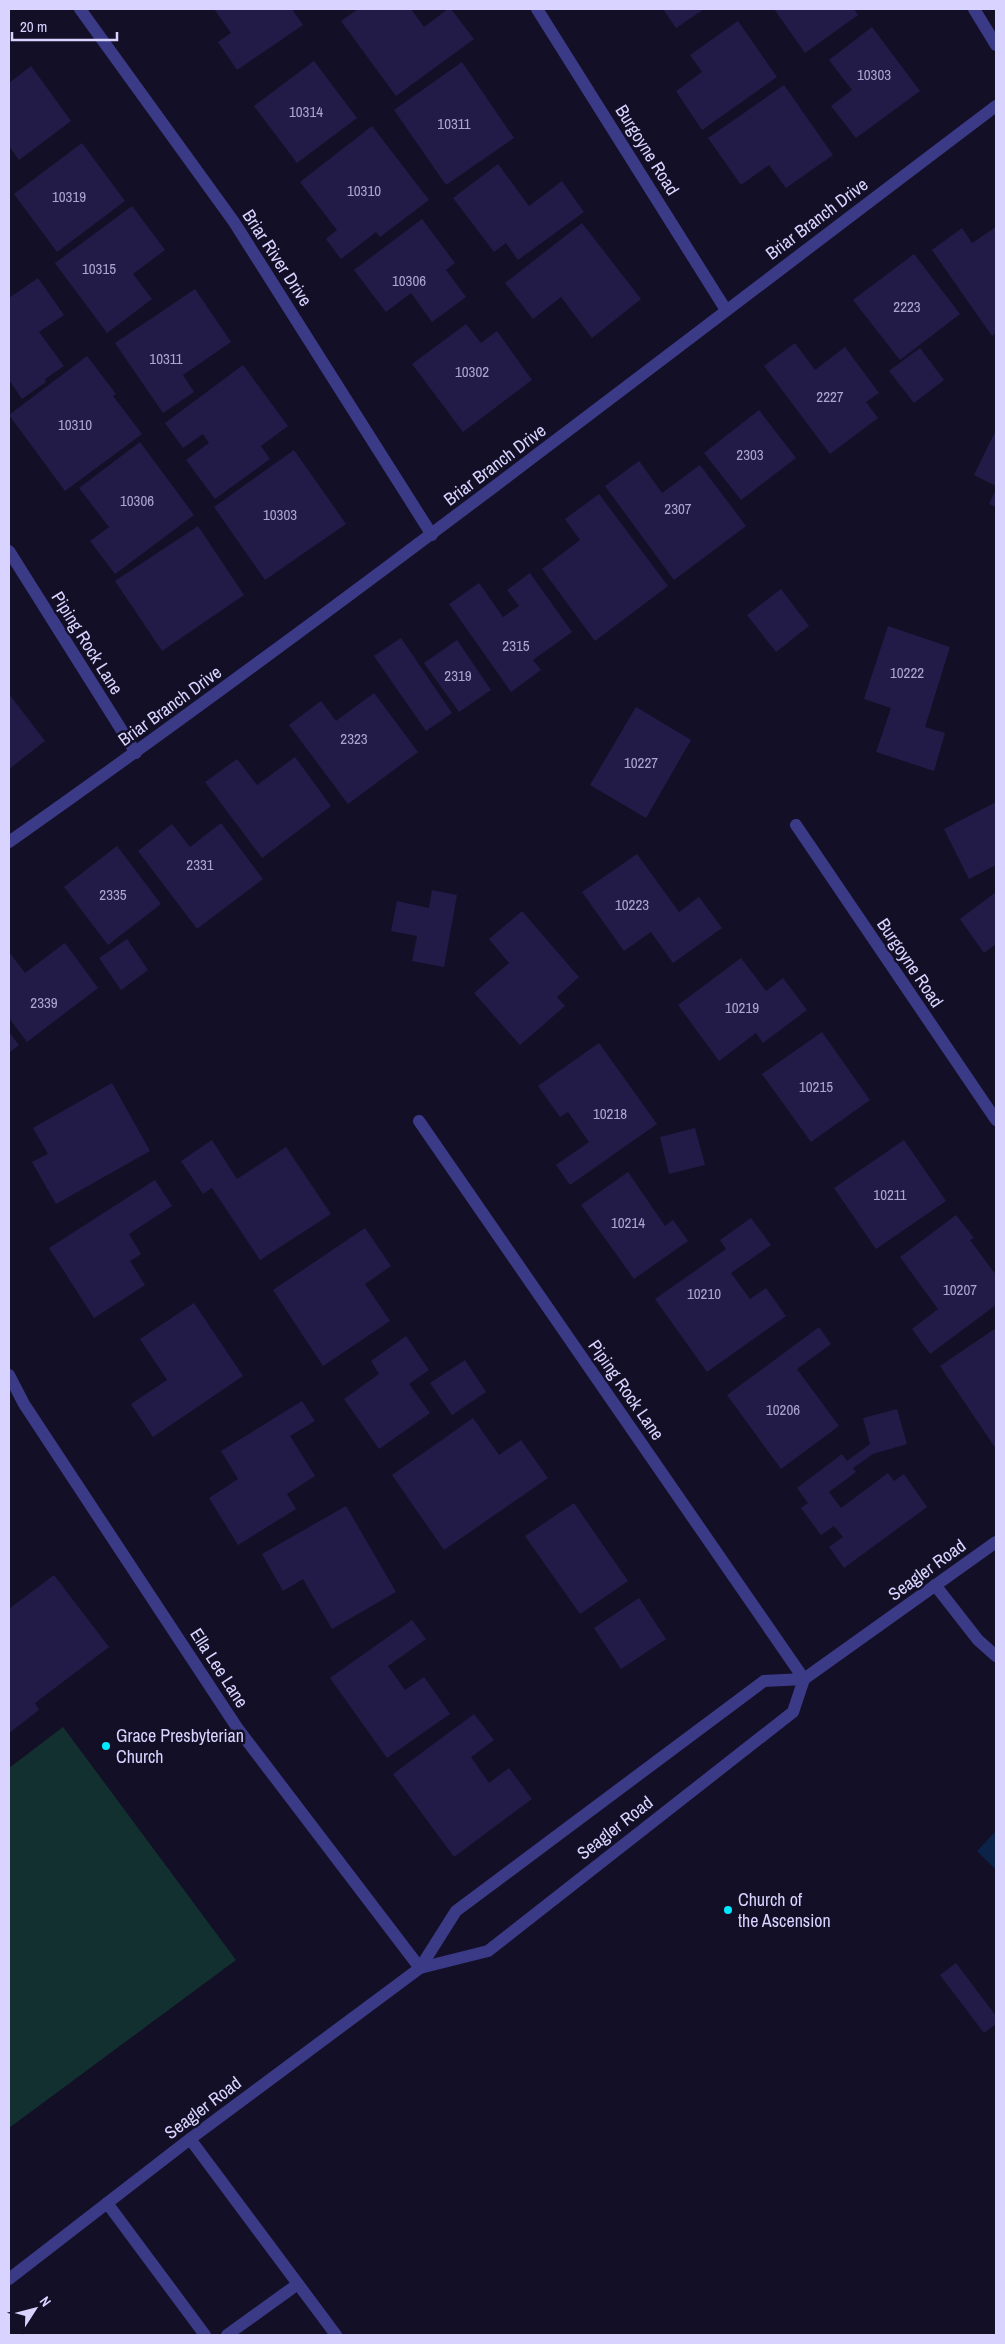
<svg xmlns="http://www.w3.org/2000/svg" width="1005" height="2344" font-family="'Archivo Narrow',sans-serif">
<rect width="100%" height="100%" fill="#130f26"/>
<!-- green -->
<path fill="#12302f" d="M63,1727L236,1960L9,2128V1768Z"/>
<!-- water -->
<path fill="#0c2349" d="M996,1831V1870L977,1851Z"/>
<!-- building -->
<g fill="#231b47">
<path d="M214,9H292L303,25L237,70L218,42L231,33Z"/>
<path d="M358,9H411L424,27L448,9H451L474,39L396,96L341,21Z"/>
<path d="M663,9H704L676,28Z"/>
<path d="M774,9H854L858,15L805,53Z"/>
<path d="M738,21L777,77L702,130L676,91L702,72L690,55Z"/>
<path d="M872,27L920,91L856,138L831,106L852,90L829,60Z"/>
<path d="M314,61L357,118L297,163L254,106Z"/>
<path d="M462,62L514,138L446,185L394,110Z"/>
<path d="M31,66L71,121L19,160L9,146V83Z"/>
<path d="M784,85L833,155L786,188L769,165L741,185L708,138Z"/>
<path d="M372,126L429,200L380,237L376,232L341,259L326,239L337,230L300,182Z"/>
<path d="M82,143L125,201L57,252L14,194Z"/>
<path d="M498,164L529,206L562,181L584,212L518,260L506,243L494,252L453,198Z"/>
<path d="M132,206L165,250L133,274L152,299L107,333L55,263Z"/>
<path d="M422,219L455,263L446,270L466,297L432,322L411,293L386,312L354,270Z"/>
<path d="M582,223L641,299L592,338L561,297L533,319L505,283Z"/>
<path d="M996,227V333L992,336L932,250L962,228L972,243Z"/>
<path d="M914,254L960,314L900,360L853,300Z"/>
<path d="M38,278L64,315L39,332L64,366L45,379L46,382L22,399L9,380V298Z"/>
<path d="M195,289L231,342L183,375L194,392L163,413L115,343Z"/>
<path d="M466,324L481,343L497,331L532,380L463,432L412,364Z"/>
<path d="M795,343L815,370L845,347L879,393L866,402L878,418L830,454L764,366Z"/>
<path d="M920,348L944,380L914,403L889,371Z"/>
<path d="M87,356L116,394L113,396L142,434L65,491L9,415Z"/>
<path d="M243,365L288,426L261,446L270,459L215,499L186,460L209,443L203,434L183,448L165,423Z"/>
<path d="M759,410L796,458L741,500L704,453Z"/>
<path d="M996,430V486L974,475Z"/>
<path d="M140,442L194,515L115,574L90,541L109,527L79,488Z"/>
<path d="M294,450L346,524L265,580L214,507Z"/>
<path d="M639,461L662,493L700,465L746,526L674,580L605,486Z"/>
<path d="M996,490V507L989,504Z"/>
<path d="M599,494L668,586L595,641L542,569L580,540L565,519Z"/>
<path d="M198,526L244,595L162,651L115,581Z"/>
<path d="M530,573L572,632L533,660L541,670L511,692L449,604L479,583L503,617L519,606L507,590Z"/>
<path d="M781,589L809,626L776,652L747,615Z"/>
<path d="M888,626L950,647L925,727L945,733L934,771L876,752L891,708L864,699Z"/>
<path d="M401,638L452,713L426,731L374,656Z"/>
<path d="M457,640L491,690L459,712L424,663Z"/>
<path d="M374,693L418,752L348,804L289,725L321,701L336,721Z"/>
<path d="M9,694L45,741L9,769Z"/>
<path d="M636,707L691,740L646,818L590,785Z"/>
<path d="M295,757L331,806L262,858L205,782L237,759L257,785Z"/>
<path d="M996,802V865L969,879L944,829Z"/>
<path d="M221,823L263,879L197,929L138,851L172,824L190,847Z"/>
<path d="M117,846L161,904L108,945L64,887Z"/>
<path d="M637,854L679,912L699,897L722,928L673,963L651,932L624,951L582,892Z"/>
<path d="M432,890L457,895L444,967L412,961L417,936L391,931L397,901L429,908Z"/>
<path d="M996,892V944L984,953L960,919Z"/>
<path d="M522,911L579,977L557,997L565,1006L520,1045L474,993L509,963L489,939Z"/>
<path d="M127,939L148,970L121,990L99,958Z"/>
<path d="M65,943L98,988L27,1042L9,1018V952L25,973Z"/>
<path d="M741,958L766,991L783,978L807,1010L763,1043L756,1033L719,1061L678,1005Z"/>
<path d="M9,1032L19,1045L9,1053Z"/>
<path d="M822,1032L870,1100L811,1142L762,1074Z"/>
<path d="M599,1043L657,1124L570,1185L556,1165L589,1142L568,1112L560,1117L538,1086Z"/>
<path d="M112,1083L150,1151L56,1204L32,1162L48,1154L33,1128Z"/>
<path d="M695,1128L705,1165L669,1174L660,1137Z"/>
<path d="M212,1140L237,1179L286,1147L331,1214L260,1260L212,1188L203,1194L181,1161Z"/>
<path d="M904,1140L946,1201L876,1249L834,1188Z"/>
<path d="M628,1172L665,1226L673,1220L688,1241L634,1279L581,1205Z"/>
<path d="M155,1180L172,1206L129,1234L141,1254L130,1261L145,1285L94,1318L49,1248Z"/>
<path d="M956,1215L974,1238L970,1240L996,1275V1305L930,1354L912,1329L938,1309L900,1257Z"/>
<path d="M751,1218L771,1245L731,1273L750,1299L766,1288L786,1316L707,1372L655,1299L726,1249L720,1240Z"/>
<path d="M365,1228L391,1266L365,1284L390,1321L323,1366L273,1290Z"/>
<path d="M194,1303L243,1376L153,1437L131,1404L167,1380L140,1339Z"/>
<path d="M819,1327L831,1344L797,1369L839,1426L781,1469L727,1395Z"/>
<path d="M996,1328V1449L940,1366Z"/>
<path d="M406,1336L429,1370L409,1384L430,1413L379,1449L344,1399L379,1374L371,1361Z"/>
<path d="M465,1360L486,1392L452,1415L430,1383Z"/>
<path d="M302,1401L315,1421L290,1436L315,1476L287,1494L296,1509L238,1545L209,1498L238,1479L221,1451Z"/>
<path d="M897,1409L907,1444L873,1454L853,1468L856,1472L829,1492L841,1508L888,1473L894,1481L904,1474L927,1507L844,1568L829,1547L843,1537L834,1526L821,1535L801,1508L808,1503L797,1488L842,1454L847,1461L870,1444L863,1418Z"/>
<path d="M473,1418L499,1455L521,1440L548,1478L444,1550L392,1475Z"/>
<path d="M574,1503L628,1581L580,1614L525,1536Z"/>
<path d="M346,1506L396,1592L332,1629L303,1579L283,1591L262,1554Z"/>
<path d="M54,1575L109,1647L35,1703L39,1710L9,1733V1609Z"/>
<path d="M639,1598L666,1639L621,1669L594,1628Z"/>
<path d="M412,1620L426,1639L388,1666L405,1690L424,1677L450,1714L387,1758L330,1678Z"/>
<path d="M474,1714L494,1740L471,1757L489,1783L509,1768L532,1799L454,1857L393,1774Z"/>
<path d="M956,1963L996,2016V2024L984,2033L940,1975Z"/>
</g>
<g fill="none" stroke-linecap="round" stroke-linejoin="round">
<!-- service -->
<g stroke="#3b3a86" stroke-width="12">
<path d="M935,1585L978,1640L996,1656"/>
<path d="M190,2139L336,2335"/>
<path d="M107,2203L205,2335"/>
<path d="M227,2335L298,2284"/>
</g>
<!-- minor -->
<g stroke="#3b3a86" stroke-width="12">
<path d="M80,9L234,222L432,535"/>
<path d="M537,9L726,310"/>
<path d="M974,9L996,45"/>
<path d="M9,551L136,753"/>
<path d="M796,825L996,1120"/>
<path d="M9,842C344,606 669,353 996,106"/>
<path d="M419,1121L804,1679"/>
<path d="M9,1375L24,1404L238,1729L420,1968"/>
</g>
<!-- tertiary -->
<g stroke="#3b3a86" stroke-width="12">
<path d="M420,1968L488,1951L793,1712L804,1679"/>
<path d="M9,2279L190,2139L420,1968L456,1911L764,1681L804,1679L996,1542"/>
</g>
</g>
<!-- markers -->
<g fill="#00eaff" stroke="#130f26" stroke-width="2">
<circle cx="106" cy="1746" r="5"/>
<circle cx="728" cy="1910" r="5"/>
</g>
<g text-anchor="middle" stroke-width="5" stroke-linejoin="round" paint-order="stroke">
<!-- number labels -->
<g font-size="15" fill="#aba6d1">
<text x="874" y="80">10303</text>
<text x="306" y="117">10314</text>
<text x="454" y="129">10311</text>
<text x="364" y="196">10310</text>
<text x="69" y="202">10319</text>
<text x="99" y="274">10315</text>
<text x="409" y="286">10306</text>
<text x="907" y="312">2223</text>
<text x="166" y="364">10311</text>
<text x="472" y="377">10302</text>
<text x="830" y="402">2227</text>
<text x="75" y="430">10310</text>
<text x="750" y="460">2303</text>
<text x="137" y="506">10306</text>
<text x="678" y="514">2307</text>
<text x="280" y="520">10303</text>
<text x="516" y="651">2315</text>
<text x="907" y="678">10222</text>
<text x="458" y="681">2319</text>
<text x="354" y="744">2323</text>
<text x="641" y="768">10227</text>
<text x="200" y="870">2331</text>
<text x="113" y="900">2335</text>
<text x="632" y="910">10223</text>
<text x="44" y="1008">2339</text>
<text x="742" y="1013">10219</text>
<text x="816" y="1092">10215</text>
<text x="610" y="1119">10218</text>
<text x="890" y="1200">10211</text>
<text x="628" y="1228">10214</text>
<text x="960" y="1295">10207</text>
<text x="704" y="1299">10210</text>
<text x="783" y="1415">10206</text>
</g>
<!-- street labels -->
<g font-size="18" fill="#d8d4ff" stroke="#130f26">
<text transform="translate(647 150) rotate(58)" y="6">Burgoyne Road</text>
<text transform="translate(817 219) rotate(-37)" y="6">Briar Branch Drive</text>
<text transform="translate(277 258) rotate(57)" y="6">Briar River Drive</text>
<text transform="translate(495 465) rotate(-37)" y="6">Briar Branch Drive</text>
<text transform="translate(87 643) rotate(58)" y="6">Piping Rock Lane</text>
<text transform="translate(170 706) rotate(-36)" y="6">Briar Branch Drive</text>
<text transform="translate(910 963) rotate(56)" y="6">Burgoyne Road</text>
<text transform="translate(626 1390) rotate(55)" y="6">Piping Rock Lane</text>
<text transform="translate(927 1570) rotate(-36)" y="6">Seagler Road</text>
<text transform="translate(219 1668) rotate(57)" y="6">Ella Lee Lane</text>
<text transform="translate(615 1828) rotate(-38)" y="6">Seagler Road</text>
<text transform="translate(203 2108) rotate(-37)" y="6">Seagler Road</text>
</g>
<!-- poi labels -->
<g font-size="18" fill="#d8d4ff" stroke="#130f26" text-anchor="start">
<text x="116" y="1742">Grace Presbyterian<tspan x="116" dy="21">Church</tspan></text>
<text x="738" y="1906">Church of<tspan x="738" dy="21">the Ascension</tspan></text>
</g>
</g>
<!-- border -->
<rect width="1005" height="2344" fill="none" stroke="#d8d4ff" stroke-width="20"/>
<!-- north arrow -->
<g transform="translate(35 2309) rotate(54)" stroke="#130f26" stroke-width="4" paint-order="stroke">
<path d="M0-4L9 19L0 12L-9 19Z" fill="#d8d4ff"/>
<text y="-8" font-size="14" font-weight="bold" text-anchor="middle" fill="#d8d4ff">N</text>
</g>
<!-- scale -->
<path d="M12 32v8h105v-8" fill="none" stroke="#d8d4ff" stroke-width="2.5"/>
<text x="20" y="32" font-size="15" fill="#d8d4ff" stroke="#130f26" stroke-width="4" paint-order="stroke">20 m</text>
</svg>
